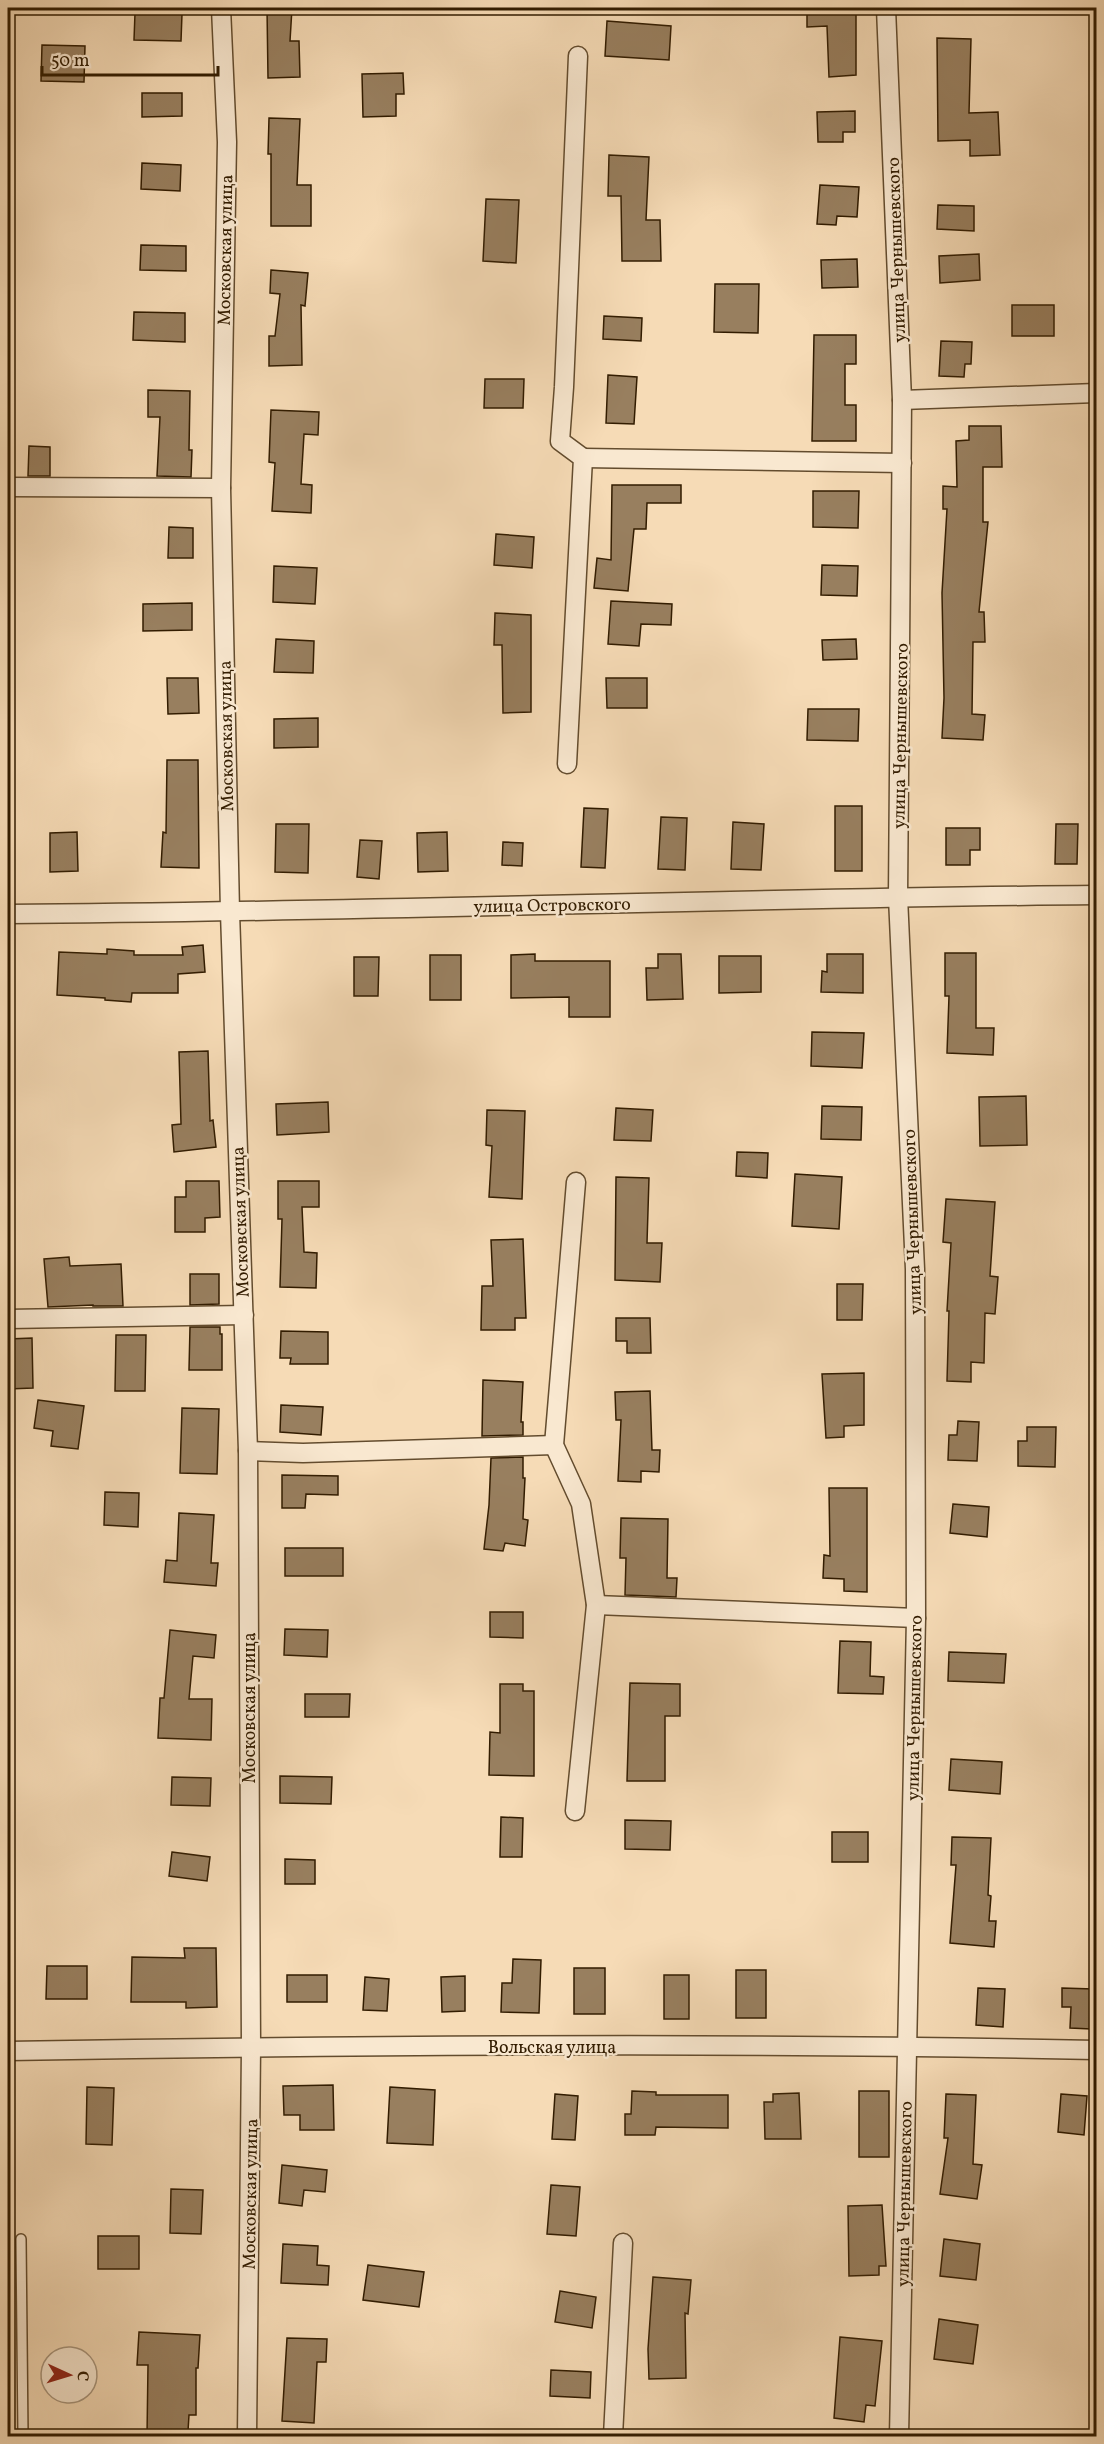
<svg xmlns="http://www.w3.org/2000/svg" width="1104" height="2444" font-family="Vollkorn,serif">
<rect width="100%" height="100%" fill="#f6dbb6"/>
<filter id="stains"><feTurbulence type="fractalNoise" baseFrequency=".00333" numOctaves="4"/><feColorMatrix values="0 0 0 0 .2 0 0 0 0 .09 0 0 0 0 .02 0 0 0 .5 -.17"/></filter>
<radialGradient id="worn" r=".72"><stop offset=".6" stop-color="#630" stop-opacity="0"/><stop offset="1" stop-color="#630" stop-opacity=".3"/></radialGradient>
<!-- building -->
<g fill="#987f5f" stroke="#321c00" stroke-width="1.5">
<path d="M267,8H292L290,41H299L300,77L268,78Z"/>
<path d="M807,8H856V75L829,77L827,26L807,27Z"/>
<path d="M135,13L182,14L181,41L134,40Z"/>
<path d="M607,21L671,26L669,60L605,56Z"/>
<path d="M937,38L971,39L969,113L998,112L1000,155L970,156V140L938,141Z"/>
<path d="M42,45L85,46L84,82L41,81Z"/>
<path d="M403,73L404,94H396V116L363,117L362,74Z"/>
<path d="M142,93H182V116L142,117Z"/>
<path d="M855,111V132H843V142H818L817,112Z"/>
<path d="M269,118L300,119L297,185H311V226H271V154H268Z"/>
<path d="M609,155L649,157L646,220H660L661,261H622L621,196H608Z"/>
<path d="M142,163L181,165L180,191L141,189Z"/>
<path d="M820,185L859,187L857,217L837,216L836,225L817,224Z"/>
<path d="M486,199L519,200L516,263L483,261Z"/>
<path d="M938,205L974,206V231L937,229Z"/>
<path d="M141,245L186,246V271L140,270Z"/>
<path d="M979,254L980,280L940,283L939,256Z"/>
<path d="M857,259L858,287L822,288L821,260Z"/>
<path d="M271,270L308,273L305,306L301,305L302,365L269,366V336H275L280,294L270,293Z"/>
<path d="M715,284H759L758,333L714,332Z"/>
<rect x="1012" y="305" width="42" height="31"/>
<path d="M134,312L185,313V342L133,340Z"/>
<path d="M604,316L642,318L641,341L603,339Z"/>
<path d="M814,335H856V364H845V405H856V441H812Z"/>
<path d="M941,341L972,342L971,364H965L964,377L939,376Z"/>
<path d="M608,375L637,377L634,424L606,423Z"/>
<path d="M485,379H524L523,408H484Z"/>
<path d="M148,390L190,391L189,450H192L191,477L157,476L160,417H148Z"/>
<path d="M271,410L319,412L318,435L304,434L301,484L312,485L311,513L272,511L275,463L269,462Z"/>
<path d="M969,426H1001L1002,467H983V522H988L979,612H984L985,642H973L972,714L985,715L983,740L942,738L944,698L942,593L947,509H943V486L957,487L956,441L969,440Z"/>
<path d="M29,446L50,447V476H28Z"/>
<path d="M612,485H681V503H647L646,529H634L628,591L594,588L597,558L611,560Z"/>
<path d="M813,491H859L858,528L813,527Z"/>
<path d="M169,527L193,528V558H168Z"/>
<path d="M496,534L534,537L532,568L494,565Z"/>
<path d="M822,565L858,566L857,596L821,595Z"/>
<path d="M274,566L317,568L315,604L273,602Z"/>
<path d="M611,601L672,604L671,625L641,624L639,646L608,644Z"/>
<path d="M192,603V630L143,631V604Z"/>
<path d="M495,613L531,615V712L503,713L502,645H494Z"/>
<path d="M276,639L314,641L313,673L274,672Z"/>
<path d="M856,639L857,659L823,660L822,640Z"/>
<path d="M167,678H198L199,713L168,714Z"/>
<path d="M606,678H647V708H607Z"/>
<path d="M808,709H859L858,741L807,740Z"/>
<path d="M318,718V747L274,748V719Z"/>
<path d="M167,760H198L199,868L161,867L163,832L166,833Z"/>
<rect x="835" y="806" width="27" height="65"/>
<path d="M584,808L608,809L605,868L581,867Z"/>
<path d="M661,817L687,818L685,870L658,869Z"/>
<path d="M733,822L764,824L761,870L731,869Z"/>
<path d="M276,824H309L308,873L275,872Z"/>
<path d="M1056,824H1078L1077,864H1055Z"/>
<path d="M946,828H980V850H970V865H946Z"/>
<path d="M77,832L78,871L50,872V833Z"/>
<path d="M447,832L448,871L418,872L417,833Z"/>
<path d="M360,840L382,841L379,879L357,877Z"/>
<path d="M503,842L523,843L522,866L502,865Z"/>
<path d="M203,945L205,972L178,974V993H132L131,1002L105,1000V998L57,995L59,952L107,954V949L134,951V955H183L182,947Z"/>
<path d="M945,953H976V1028H994L993,1055L947,1053L949,996H945Z"/>
<path d="M535,954V961H610V1017H569V997L511,998V955Z"/>
<path d="M658,954H681L683,999L647,1000L646,968H658Z"/>
<path d="M827,954H863V993L821,992L822,971L827,972Z"/>
<rect x="430" y="955" width="31" height="45"/>
<path d="M719,956H761V992L719,993Z"/>
<path d="M354,957H379L378,996H354Z"/>
<path d="M812,1032L864,1033L862,1068L811,1066Z"/>
<path d="M208,1051L210,1121L213,1120L216,1147L174,1152L172,1125L181,1124L179,1052Z"/>
<path d="M1026,1096L1027,1145L980,1146L979,1097Z"/>
<path d="M328,1102L329,1132L277,1135L276,1104Z"/>
<path d="M822,1106L862,1107L861,1140L821,1139Z"/>
<path d="M616,1108L653,1110L651,1141L614,1140Z"/>
<path d="M487,1110L525,1111L522,1199L489,1197L492,1146L486,1145Z"/>
<path d="M737,1152L768,1153L767,1178L736,1176Z"/>
<path d="M795,1174L842,1177L839,1229L792,1226Z"/>
<path d="M616,1177L649,1178L647,1243H662L660,1282L615,1280Z"/>
<path d="M186,1181H219L220,1217L205,1218V1232H175V1197H186Z"/>
<path d="M278,1181H319V1207H302L304,1252L317,1253L316,1288L280,1287L282,1219H278Z"/>
<path d="M946,1199L995,1202L990,1276L998,1277L995,1314L985,1313L984,1363L971,1362V1382L947,1381L949,1311H947L951,1243L943,1242Z"/>
<path d="M523,1239L526,1318H515V1330H481L482,1286H493L491,1240Z"/>
<path d="M69,1257L70,1266L121,1264L123,1306H93V1305L48,1307L44,1259Z"/>
<path d="M190,1274H219V1304L190,1305Z"/>
<path d="M837,1284H863L862,1320H837Z"/>
<path d="M616,1318H650L651,1353H627V1341H616Z"/>
<path d="M190,1327H220V1334H222V1370H189Z"/>
<path d="M281,1331L328,1332V1364H290L291,1358H280Z"/>
<path d="M116,1335H146L145,1391H115Z"/>
<path d="M32,1338L33,1388L8,1389V1339Z"/>
<path d="M864,1373V1425L844,1426V1437L826,1438L822,1374Z"/>
<path d="M483,1380L523,1382L521,1422H523V1435L482,1436Z"/>
<path d="M650,1391L652,1450H660L659,1472L641,1471V1482L618,1481L621,1420H616L615,1392Z"/>
<path d="M38,1400L84,1406L78,1449L51,1446L53,1431L34,1428Z"/>
<path d="M281,1405L323,1407L321,1435L280,1432Z"/>
<path d="M182,1408L219,1409L217,1474L180,1473Z"/>
<path d="M958,1421L979,1422L977,1461L948,1460L949,1435H957Z"/>
<path d="M1027,1427H1056L1055,1467L1018,1466V1441H1027Z"/>
<path d="M523,1457V1478H525L523,1519L528,1520L525,1546L505,1543L503,1551L484,1549L489,1505L491,1458Z"/>
<path d="M282,1475L338,1476V1495L306,1494L305,1508H282Z"/>
<path d="M829,1488H867V1592L844,1591V1579L823,1578L824,1555L830,1556Z"/>
<path d="M105,1492L139,1493L138,1527L104,1525Z"/>
<path d="M953,1504L989,1507L987,1537L950,1533Z"/>
<path d="M179,1513L214,1515L211,1563H218L216,1586L164,1582L166,1560L177,1561Z"/>
<path d="M621,1518L668,1519L667,1578H677L676,1597L625,1595L626,1558H620Z"/>
<rect x="285" y="1548" width="58" height="28"/>
<path d="M490,1612H523V1638L490,1637Z"/>
<path d="M285,1629L328,1630L327,1657L284,1655Z"/>
<path d="M170,1630L216,1635L214,1658L193,1656L189,1699H212L211,1740L158,1738L160,1698H164Z"/>
<path d="M840,1641L871,1642L870,1676L884,1677L883,1694L838,1693Z"/>
<path d="M949,1652L1006,1654L1004,1683L948,1681Z"/>
<path d="M630,1683L680,1684V1716H665V1781H627Z"/>
<path d="M500,1684H523V1691H534V1776L489,1775L490,1732L500,1733Z"/>
<path d="M305,1694H350L349,1717H305Z"/>
<path d="M951,1759L1002,1762L1000,1794L949,1790Z"/>
<path d="M280,1776L332,1777L331,1804L280,1803Z"/>
<path d="M172,1777L211,1778L210,1806L171,1805Z"/>
<path d="M501,1817L523,1818L522,1857H500Z"/>
<path d="M625,1820L671,1821L670,1850L625,1849Z"/>
<rect x="832" y="1832" width="36" height="30"/>
<path d="M952,1837L991,1838L988,1895L991,1896L989,1921H996L994,1947L950,1943L956,1865H951Z"/>
<path d="M172,1852L210,1857L207,1881L169,1876Z"/>
<path d="M285,1859L315,1860V1884H285Z"/>
<path d="M184,1948H216L217,2007L186,2008V2002H131L132,1957L185,1958Z"/>
<path d="M513,1959L541,1960L539,2013L501,2012L502,1983H512Z"/>
<path d="M47,1966H87V1999H46Z"/>
<rect x="574" y="1968" width="31" height="46"/>
<rect x="736" y="1970" width="30" height="48"/>
<rect x="287" y="1975" width="40" height="27"/>
<rect x="664" y="1975" width="25" height="44"/>
<path d="M465,1976V2011L442,2012L441,1977Z"/>
<path d="M365,1977L389,1979L387,2011L363,2010Z"/>
<path d="M978,1988L1005,1989L1003,2027L976,2025Z"/>
<path d="M1062,1988L1093,1989L1091,2029L1070,2028L1071,2007H1062Z"/>
<path d="M333,2085L334,2130H300V2115H284L283,2086Z"/>
<path d="M87,2087L114,2088L112,2145L86,2144Z"/>
<path d="M390,2087L435,2090L433,2145L387,2143Z"/>
<path d="M632,2091L656,2092V2095H728V2128L656,2127L655,2135H625V2114H631Z"/>
<rect x="859" y="2091" width="30" height="66"/>
<path d="M799,2093L801,2139H765L764,2102H773V2094Z"/>
<path d="M555,2094L578,2096L575,2140L552,2139Z"/>
<path d="M946,2094L976,2095L973,2164L982,2165L977,2199L940,2194L948,2138H944Z"/>
<path d="M1061,2094L1087,2096L1084,2135L1058,2132Z"/>
<path d="M282,2165L327,2170L325,2192L304,2190L302,2206L279,2203Z"/>
<path d="M551,2185L580,2187L576,2236L547,2234Z"/>
<path d="M171,2189L203,2190L201,2234L170,2233Z"/>
<path d="M882,2205L886,2266H879V2275L849,2276L848,2206Z"/>
<rect x="98" y="2236" width="41" height="33"/>
<path d="M944,2239L980,2244L976,2280L940,2276Z"/>
<path d="M283,2244L318,2246L317,2265L329,2266L328,2285L281,2283Z"/>
<path d="M368,2265L424,2272L419,2307L363,2300Z"/>
<path d="M653,2277L691,2280L688,2314L685,2313L686,2378L649,2379L648,2349Z"/>
<path d="M560,2291L596,2297L592,2328L555,2322Z"/>
<path d="M939,2319L978,2325L973,2364L934,2359Z"/>
<path d="M139,2332L200,2335L198,2368H196V2415H189L188,2431H177V2436H147L148,2365H137Z"/>
<path d="M840,2337L882,2341L875,2406L866,2405L864,2422L834,2418Z"/>
<path d="M287,2338L327,2339L326,2362H317L314,2423L282,2421Z"/>
<path d="M551,2370L591,2372L590,2398L550,2396Z"/>
</g>
<g fill="none" stroke-linecap="round" stroke-linejoin="round">
<!-- service casing -->
<g stroke="#634c2e" stroke-width="12">
<path id="service" d="M21,2239L23,2436"/>
</g>
<!-- minor casing -->
<g stroke="#634c2e" stroke-width="21">
<g id="minor">
<path d="M221,8L227,142L221,488L230,912L248,1451L251,2047L247,2436"/>
<path d="M886,8L902,400L898,897L915,1269L916,1618L899,2436"/>
<path d="M902,400L1096,393"/>
<path d="M583,458L902,463"/>
<path d="M8,487L221,488"/>
<path d="M567,764L583,458L560,441L564,387L578,56"/>
<path d="M8,914C371,912 733,898 1096,895"/>
<path d="M8,1319L244,1315"/>
<path d="M248,1451L303,1453L554,1445"/>
<path d="M596,1605L916,1618"/>
<path d="M575,1811L596,1605L581,1504L554,1445L576,1182"/>
<path d="M8,2051C370,2045 734,2042 1096,2050"/>
<path d="M613,2436L623,2243"/>
</g>
</g>
<!-- service -->
<use href="#service" stroke="#f9e8d0" stroke-width="9"/>
<!-- minor -->
<use href="#minor" stroke="#f9e8d0" stroke-width="18"/>
</g>
<g text-anchor="middle" stroke-width="5" stroke-linejoin="round" paint-order="stroke">
<!-- street labels -->
<g font-size="18" fill="#321c00" stroke="#f9e8d0">
<text transform="translate(225 250) rotate(-89)" y="6">Московская улица</text>
<text transform="translate(896 250) rotate(-92)" y="6">улица Чернышевского</text>
<text transform="translate(226 736) rotate(-91)" y="6">Московская улица</text>
<text transform="translate(900 736) rotate(-89)" y="6">улица Чернышевского</text>
<text transform="translate(552 905) rotate(-1)" y="6">улица Островского</text>
<text transform="translate(240 1222) rotate(-92)" y="6">Московская улица</text>
<text transform="translate(912 1222) rotate(-92)" y="6">улица Чернышевского</text>
<text transform="translate(249 1708) rotate(-90)" y="6">Московская улица</text>
<text transform="translate(914 1708) rotate(-89)" y="6">улица Чернышевского</text>
<text x="552" y="2053">Вольская улица</text>
<text transform="translate(250 2194) rotate(-89)" y="6">Московская улица</text>
<text transform="translate(904 2194) rotate(-89)" y="6">улица Чернышевского</text>
</g>
</g>
<!-- margin -->
<rect width="1104" height="2444" fill="none" stroke="#f6dbb6" stroke-width="30"/>
<rect x="9" y="9" width="1086" height="2426" fill="none" stroke="#321c00" stroke-width="3"/>
<rect x="15" y="15" width="1074" height="2414" fill="none" stroke="#321c00" stroke-width="1.5"/>
<!-- north arrow -->
<g transform="translate(69 2375) rotate(94)"><circle r="28" fill="#f9e8d0" stroke="#a9967d" stroke-width="1.5"/>
<path d="M0-4.5L10 22L0 15L-10 22Z" fill="#8f2418"/>
<text y="-9" font-size="16" font-weight="bold" text-anchor="middle" fill="#321c00">С</text>
</g>
<!-- scale -->
<path d="M42 66v9h176v-9" fill="none" stroke="#321c00" stroke-width="3"/>
<text x="51" y="66" font-size="18" fill="#321c00" stroke="#f9e8d0" stroke-width="4.5" paint-order="stroke">50 m</text>
<rect width="100%" height="100%" filter="url(#stains)"/>
<rect width="100%" height="100%" fill="url(#worn)"/>
</svg>
